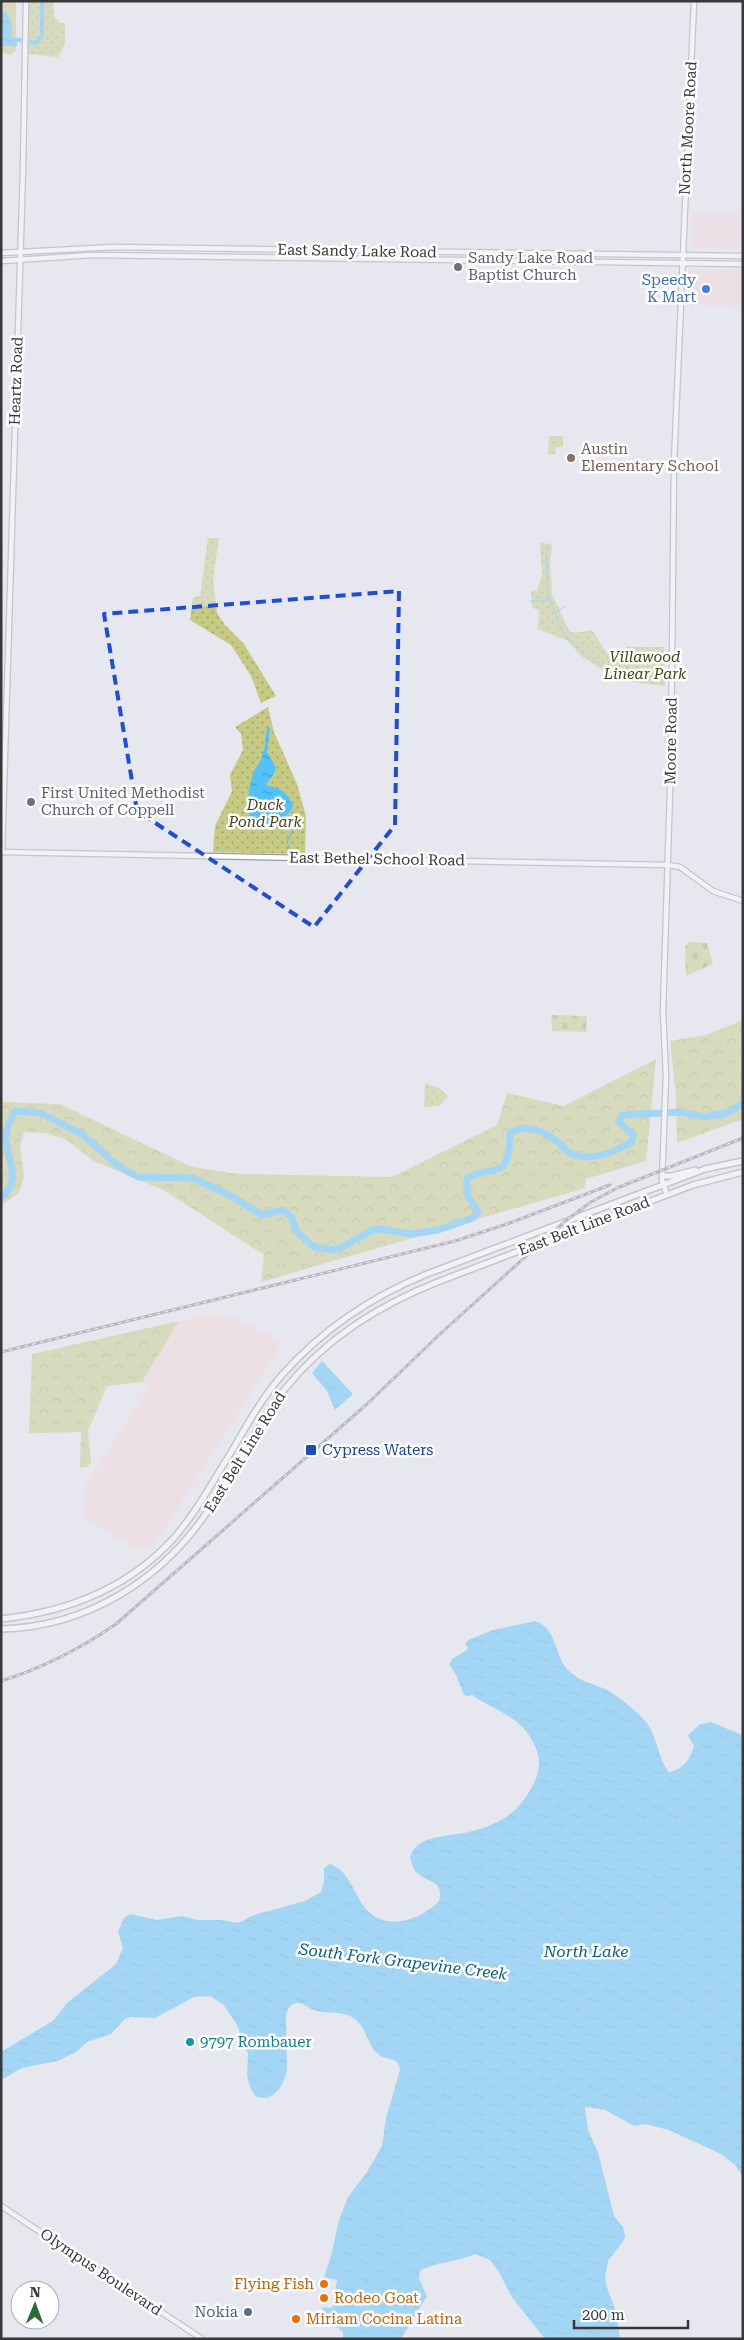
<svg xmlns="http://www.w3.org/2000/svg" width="744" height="2340" font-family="'Roboto Serif',serif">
<defs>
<pattern id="forest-crowns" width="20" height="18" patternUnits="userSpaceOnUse" patternTransform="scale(1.25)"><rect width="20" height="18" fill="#c6ca82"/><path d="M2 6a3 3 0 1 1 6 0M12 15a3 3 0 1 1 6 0" fill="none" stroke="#a2a56c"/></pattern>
<pattern id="cemetery-stones" width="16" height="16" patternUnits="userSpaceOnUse" patternTransform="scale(1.25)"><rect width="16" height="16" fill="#c6ca82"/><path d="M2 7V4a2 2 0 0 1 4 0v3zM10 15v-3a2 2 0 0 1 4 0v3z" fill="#a2a56c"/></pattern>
<pattern id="park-dots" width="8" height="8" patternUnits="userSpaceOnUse" patternTransform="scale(1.25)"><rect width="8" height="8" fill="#c6ca82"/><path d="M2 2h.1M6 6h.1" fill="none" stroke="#a2a56c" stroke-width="1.8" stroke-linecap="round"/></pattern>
<pattern id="water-ripples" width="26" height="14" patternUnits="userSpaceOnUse" patternTransform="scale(1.25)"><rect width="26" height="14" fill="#51c2fa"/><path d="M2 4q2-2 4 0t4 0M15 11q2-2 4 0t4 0" fill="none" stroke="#449fcc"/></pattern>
</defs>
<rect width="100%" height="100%" fill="#e7e8ef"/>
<!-- commercial -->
<g fill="#f1d7dc">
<path d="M692,213H740L739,249L691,248Z"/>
<path d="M688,269H743V306L687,305Z"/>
</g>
<!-- industrial -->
<path fill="#f2d7d9" d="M208,1314L231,1316L283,1342L168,1524L150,1549L142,1551L121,1541L83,1516L84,1489L149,1386L142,1382L179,1321Z"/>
<!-- grass -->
<path fill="#c6ca82" d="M1,1L16,2V50L11,55L1,52Z"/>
<!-- forest -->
<g fill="url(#forest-crowns)">
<path d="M743,1020V1119L677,1143L676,1095L670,1041L706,1035Z"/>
<path d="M656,1059L646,1161L586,1179L585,1188L261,1282L264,1255L165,1191L94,1161L65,1139L45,1133L24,1132L20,1146L24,1176L19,1193L1,1205V1102L60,1104L192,1167L240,1174L392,1177L497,1125L507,1093L564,1106Z"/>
<path d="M179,1321L142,1382L107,1386L88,1431L91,1463L87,1467H80L81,1432L29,1433L32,1354Z"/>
</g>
<!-- cemetery -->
<g fill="url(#cemetery-stones)">
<path d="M689,942L707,943L713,964L686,976L685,947Z"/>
<path d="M551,1015L587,1016L586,1032L552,1031Z"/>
</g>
<!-- park -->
<g fill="url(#park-dots)">
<path d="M28,1H53L54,16L60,23H65V44L58,57L28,54Z"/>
<path d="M549,436H563V447H556V454H548Z"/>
<path d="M208,538H219L213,580L217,613L225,625L244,644L276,696L261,703L251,676L231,645L190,620L193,597L200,596Z"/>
<path d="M540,543L552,544L550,563L552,594L569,631L574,633L592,630L607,653L616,655L627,647H664L665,686L632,682L609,674L581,656L568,641L538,629L539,610L532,608L531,592L537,590L542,575Z"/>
<path d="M268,707L274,732L297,784L306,816L305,854L213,852L215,826L232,791L230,775L243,750L241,734L235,727Z"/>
<path d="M425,1083L439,1088L448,1096L439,1106L424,1107Z"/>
</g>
<!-- water -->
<g fill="url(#water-ripples)">
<path d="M1,10L7,12L12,25V38L17,37V46H1Z"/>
<path d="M267,728H270L267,752C277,769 279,769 266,784L268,786C281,788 286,792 293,804C291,818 270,827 258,829C242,819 249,786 254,771C257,765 263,760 262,753L264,752Z"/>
<path d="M322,1361L353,1394L335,1410L327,1391L312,1373Z"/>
<path d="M535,1621C558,1629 554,1656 568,1670C580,1682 591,1683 605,1689C616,1694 640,1714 647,1723C658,1738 657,1757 669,1772C683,1770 690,1759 694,1746L688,1735L700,1724L711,1722L740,1734L743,1738V2177L735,2165L721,2154L669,2130L645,2124L634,2126L605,2110L585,2107L588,2130L598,2152L614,2216L623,2227L625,2236L624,2240L608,2261L605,2276L607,2288L616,2311L620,2339H545L511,2296L499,2272L490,2260L475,2254C457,2262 435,2262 420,2271L419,2279L427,2296L401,2339H343V2332L328,2320L322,2307L332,2308L337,2280L324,2277L331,2256L339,2220L348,2197L367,2172L382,2146L386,2118L400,2070C399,2056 386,2061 378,2054C367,2045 367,2030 357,2021C343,2008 329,2016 314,2010C308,2008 303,2002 296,2003C290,2004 288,2009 286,2014L287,2071C283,2087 273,2104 255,2096L250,2087L247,2076L248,2054L237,2025L223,2004L210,1996L194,1997L155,2018L131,2017L125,2019L111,2034L87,2042L76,2052L58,2061L22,2068L1,2080V2052L54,2020L67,2003L116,1964L123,1948L118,1931L124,1918L130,1914L157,1920L182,1916L198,1920H222L238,1923L254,1915L305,1901L314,1896L321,1892L324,1882V1868L330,1864C350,1871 354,1895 366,1909C386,1932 421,1920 439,1901C444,1878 427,1884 416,1872C413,1868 411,1862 410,1857C412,1852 414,1848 419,1844C431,1836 449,1836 463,1833C477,1831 497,1824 509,1815C520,1807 528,1795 534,1783C540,1770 541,1759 535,1746C521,1715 498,1713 472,1695L467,1696L464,1695L456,1675L449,1664L452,1659L467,1650L468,1647L465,1645L468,1640L493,1630Z"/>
</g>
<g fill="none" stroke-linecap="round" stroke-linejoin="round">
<!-- stream -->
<g stroke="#51c2fa" stroke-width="1">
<path d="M546,554L548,596L565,638C591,651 603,677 637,679C646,679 655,674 664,673"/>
<path d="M529,601L549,600"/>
<path d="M556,612L566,606"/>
<path d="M293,856L287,842L294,828"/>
</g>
<!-- canal -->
<path stroke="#51c2fa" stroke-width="4" d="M13,39L37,43L42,35V1"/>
<!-- river -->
<path stroke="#51c2fa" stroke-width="7" d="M1,1198C23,1181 6,1158 6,1138C6,1129 10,1119 15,1111L41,1113L83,1135L118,1166L138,1177L193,1178L233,1197L262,1215L283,1210L292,1218L296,1231L314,1247L337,1250L372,1230L381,1229L411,1234L438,1230L473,1218L478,1212L467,1194V1178C499,1163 509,1181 510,1133C527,1122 545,1132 559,1143C563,1147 568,1153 574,1155C593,1161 616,1151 632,1142L633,1135L619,1122L622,1115L681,1112L704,1117L727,1113L743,1104"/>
<!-- secondary casing -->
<g stroke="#999aa0" stroke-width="7">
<g id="secondary">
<path d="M1,253L114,247L743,256"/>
<path d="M1,261L92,255L743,264"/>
<path d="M1,852L668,865L680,867L713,891L743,901"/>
<path d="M2,852L23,170L26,1"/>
<path d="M667,1195L662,1180L666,1076L663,1011L671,760L674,463L694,1"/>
<path d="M1,2206L202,2339"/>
</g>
</g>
<!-- primary casing -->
<g stroke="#999aa0" stroke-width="8">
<g id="primary">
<path d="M662,1176H672L695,1170"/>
<path d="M1,1619C67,1612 127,1589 173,1539C195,1514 212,1483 230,1454C246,1427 261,1399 282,1375C323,1329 370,1297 427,1274L705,1169L743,1161"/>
<path d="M1,1629C88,1627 165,1578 211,1506C228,1480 243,1454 259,1428C267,1416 274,1402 284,1390C326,1338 379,1305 440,1281L693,1185L743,1172"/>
</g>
</g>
<!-- secondary -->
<use href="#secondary" stroke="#fff" stroke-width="4.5"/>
<!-- primary -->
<use href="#primary" stroke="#fff" stroke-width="5"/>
<!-- rail casing -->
<g stroke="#7d7e82" stroke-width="3">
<g id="rail">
<path d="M1,1352L455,1241L507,1224L610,1185"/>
<path d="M1,1681C43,1668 80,1649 116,1624L366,1405L440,1334L564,1222L591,1202L617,1188L743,1138"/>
</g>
</g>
<!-- rail -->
<use href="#rail" stroke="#fff" stroke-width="1" stroke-dasharray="4" stroke-linecap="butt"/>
</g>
<!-- marked area -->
<path d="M0 0H744V2340H0ZM399,591L395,825L314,927L137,811L104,614Z" fill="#e7e8ef" fill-opacity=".55" fill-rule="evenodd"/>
<path fill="none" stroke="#1d4ed8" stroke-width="4" stroke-dasharray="10 6" stroke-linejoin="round" d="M399,591L395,825L314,927L137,811L104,614Z"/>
<!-- markers -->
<g fill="#6b7280" stroke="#fff" stroke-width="2">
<circle cx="458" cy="267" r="5"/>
<circle cx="31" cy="802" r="5"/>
</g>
<circle fill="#3f7fe0" stroke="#fff" stroke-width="2" cx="706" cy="289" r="5"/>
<circle fill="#8d6e63" stroke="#fff" stroke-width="2" cx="571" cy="458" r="5"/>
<rect fill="#1a4fb4" stroke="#fff" stroke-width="2" x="305" y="1444" width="12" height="12" rx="2.5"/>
<circle fill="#0f9aa8" stroke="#fff" stroke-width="2" cx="190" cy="2042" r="5"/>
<g fill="#e8710a" stroke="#fff" stroke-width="2">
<circle cx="324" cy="2284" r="5"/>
<circle cx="324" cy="2298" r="5"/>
<circle cx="296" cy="2319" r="5"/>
</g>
<circle fill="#5c6f8a" stroke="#fff" stroke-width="2" cx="248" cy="2312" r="5"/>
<g text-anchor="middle" stroke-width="5" stroke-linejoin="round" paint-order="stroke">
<!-- street labels -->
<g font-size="15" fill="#38383b" stroke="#fff">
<text transform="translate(688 128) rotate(-87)" y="5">North Moore Road</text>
<text transform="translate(357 251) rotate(1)" y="5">East Sandy Lake Road</text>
<text transform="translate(16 381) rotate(-88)" y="5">Heartz Road</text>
<text transform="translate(671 741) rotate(-89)" y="5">Moore Road</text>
<text transform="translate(377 859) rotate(1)" y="5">East Bethel School Road</text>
<text transform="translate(584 1226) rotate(-21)" y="5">East Belt Line Road</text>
<text transform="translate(245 1452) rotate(-58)" y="5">East Belt Line Road</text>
<text transform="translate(101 2272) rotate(34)" y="5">Olympus Boulevard</text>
</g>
<!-- worship labels -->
<g font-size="15" fill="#5b616d" stroke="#fff" text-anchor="start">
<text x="468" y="263">Sandy Lake Road<tspan x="468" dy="17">Baptist Church</tspan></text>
<text x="41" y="798">First United Methodist<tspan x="41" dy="17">Church of Coppell</tspan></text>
</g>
<!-- shop labels -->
<g font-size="15" fill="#366cbe" stroke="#fff" text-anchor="end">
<text x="696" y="285">Speedy<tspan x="696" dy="17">K Mart</tspan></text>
</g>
<!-- education labels -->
<g font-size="15" fill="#785e54" stroke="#fff" text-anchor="start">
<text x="581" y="454">Austin<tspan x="581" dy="17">Elementary School</tspan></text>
</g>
<!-- park labels -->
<g font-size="15" font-style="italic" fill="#434419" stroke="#fff">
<text x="645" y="662">Villawood<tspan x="645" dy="17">Linear Park</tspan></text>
<text x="265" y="810">Duck<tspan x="265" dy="17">Pond Park</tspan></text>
</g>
<!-- transit labels -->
<g font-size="15" fill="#164399" stroke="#fff" text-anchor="start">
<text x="322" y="1455">Cypress Waters</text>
</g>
<!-- culture labels -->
<g font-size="15" fill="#0d838f" stroke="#fff" text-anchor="start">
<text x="200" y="2047">9797 Rombauer</text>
</g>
<!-- food labels -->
<g font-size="15" fill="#c56008" stroke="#fff" text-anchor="start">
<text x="314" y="2289" text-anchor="end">Flying Fish</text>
<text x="334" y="2303">Rodeo Goat</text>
<text x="306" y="2324">Miriam Cocina Latina</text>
</g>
<!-- service labels -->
<g font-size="15" fill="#4e5e75" stroke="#fff" text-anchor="end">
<text x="238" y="2317">Nokia</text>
</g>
<!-- water labels -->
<g font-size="16" font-style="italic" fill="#005e83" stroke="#fff">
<text x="586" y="1957">North Lake</text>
<text transform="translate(403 1961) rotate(7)" y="6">South Fork Grapevine Creek</text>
</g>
</g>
<!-- border -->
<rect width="744" height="2340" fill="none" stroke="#38383b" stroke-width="5"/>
<!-- north arrow -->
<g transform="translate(35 2305) rotate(1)"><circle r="24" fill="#ffffff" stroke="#afafb1"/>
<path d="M0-4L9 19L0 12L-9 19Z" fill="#276c37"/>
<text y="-8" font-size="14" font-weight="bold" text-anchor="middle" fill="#38383b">N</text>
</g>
<!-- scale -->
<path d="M574 2320v8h114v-8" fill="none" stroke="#38383b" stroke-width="2.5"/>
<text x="582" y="2320" font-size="15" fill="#38383b" stroke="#ffffff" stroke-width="4" paint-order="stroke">200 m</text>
</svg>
